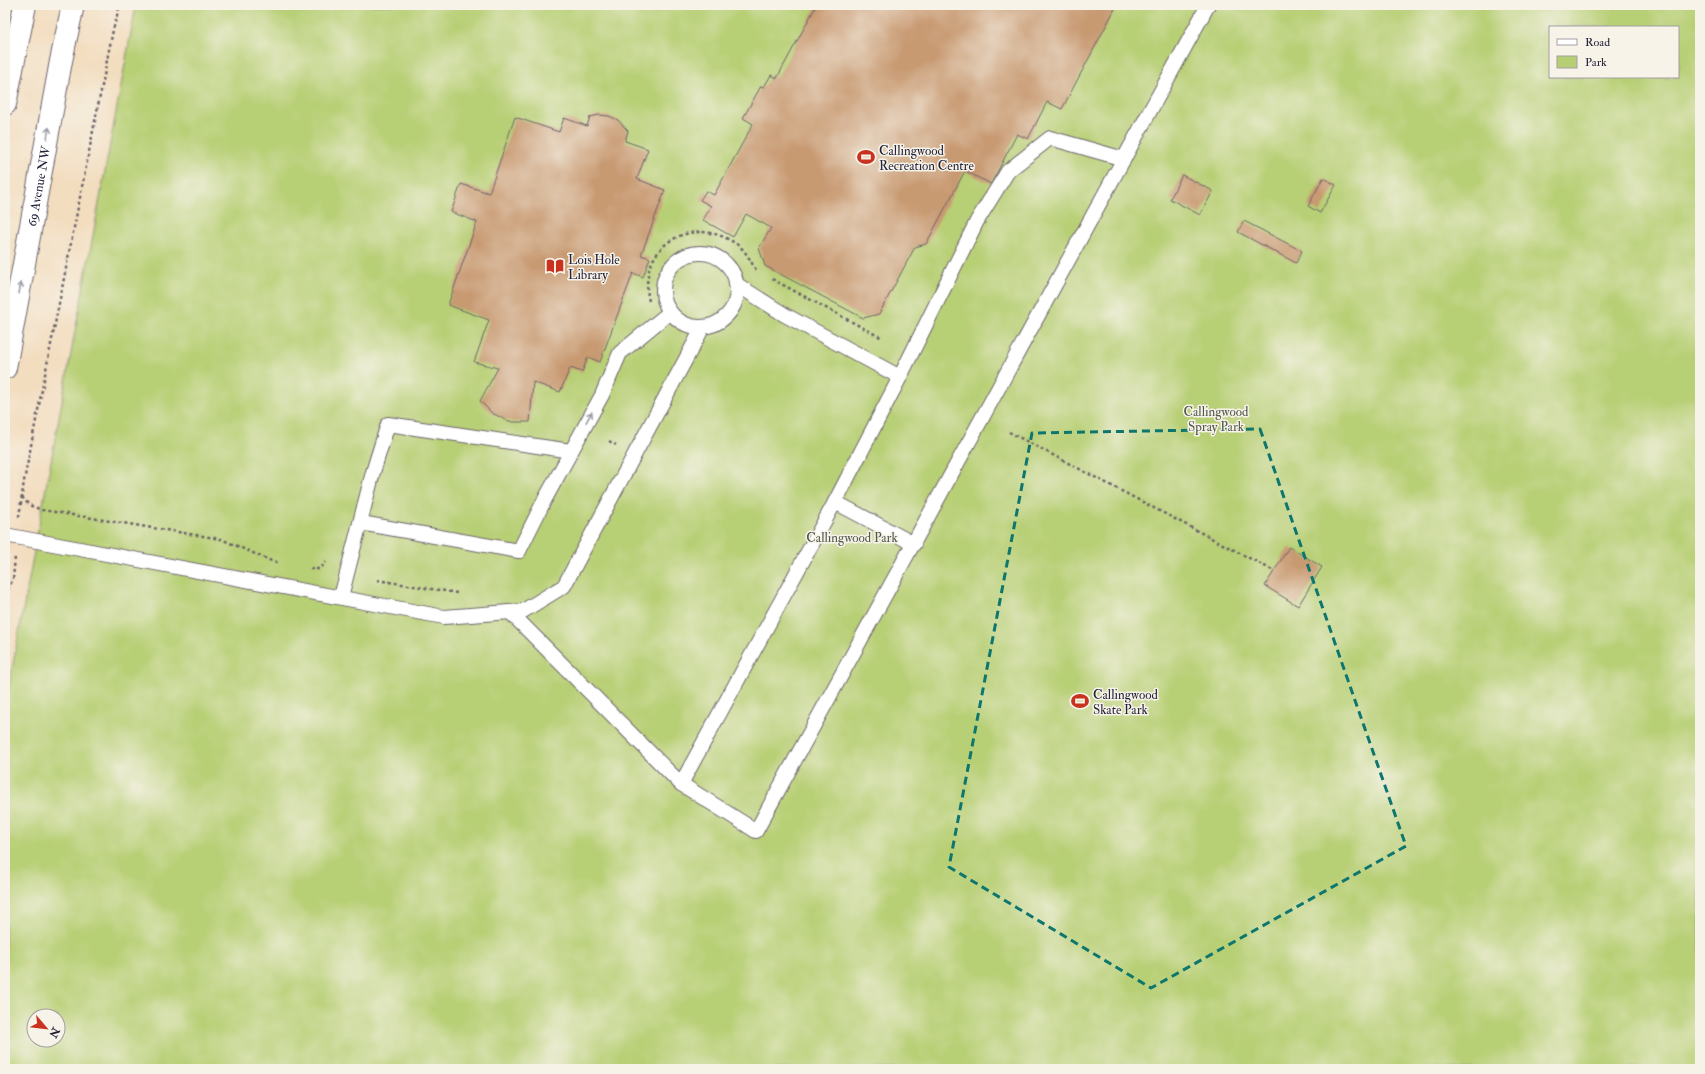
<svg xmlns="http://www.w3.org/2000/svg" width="1705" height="1074" font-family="'IM FELL Double Pica',serif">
<rect width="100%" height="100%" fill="#f7f3e8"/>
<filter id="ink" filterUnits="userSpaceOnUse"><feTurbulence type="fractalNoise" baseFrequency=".025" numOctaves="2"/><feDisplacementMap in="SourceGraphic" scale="8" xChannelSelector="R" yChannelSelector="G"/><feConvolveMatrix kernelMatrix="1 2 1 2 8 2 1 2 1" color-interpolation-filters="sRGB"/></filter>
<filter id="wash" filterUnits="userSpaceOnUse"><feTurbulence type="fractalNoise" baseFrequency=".012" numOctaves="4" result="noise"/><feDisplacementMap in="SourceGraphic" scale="16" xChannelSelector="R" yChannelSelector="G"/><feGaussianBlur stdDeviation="0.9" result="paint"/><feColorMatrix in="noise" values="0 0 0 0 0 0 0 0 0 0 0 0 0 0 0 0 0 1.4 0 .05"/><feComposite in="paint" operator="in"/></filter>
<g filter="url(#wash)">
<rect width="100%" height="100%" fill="#f3ddbf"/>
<!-- green -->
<path fill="#b7cf74" stroke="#6c7858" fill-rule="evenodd" d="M136,5H1700V1069H5V707ZM1550,27H1678V77H1550ZM34,1016H58V1040H34Z"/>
<g id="blocks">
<!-- building -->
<g fill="#c89a72">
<path d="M814,5H1117L1062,109L1047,102L1028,139L1017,134L991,184L965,171L926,244L915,247L879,314L863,318L765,266L759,248L771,228L746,214L733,237L703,220L711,206L700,200L706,191L714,195L753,124L743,118L761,86L764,87L771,75L777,78L816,6Z"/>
<path d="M599,115L609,116L618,120L628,131L625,141L648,149L637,179L665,190L641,255L650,258L643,277L633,273L600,362L588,357L582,372L570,368L560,392L533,382L530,422H513L506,420L492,413L480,401L498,368L474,362L489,320L448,305L477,222L451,212L461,184L489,193L515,117L559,132L564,118L587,126L590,117Z"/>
<path d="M1182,175L1213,191L1200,215L1170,199Z"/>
<path d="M1323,178L1336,185L1320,213L1308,206Z"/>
<path d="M1244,221L1302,251L1296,263L1238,232Z"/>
<path d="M1289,547L1322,567L1298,606L1265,586Z"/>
</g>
</g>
</g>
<g filter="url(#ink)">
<use href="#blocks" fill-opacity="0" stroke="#6b6369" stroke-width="1"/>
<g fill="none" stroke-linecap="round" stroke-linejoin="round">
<!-- service casing -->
<g stroke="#6b6369" stroke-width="16">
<g id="service">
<circle cx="700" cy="290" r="37"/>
<path d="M736,284L785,315L900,377L835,502"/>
<path d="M900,377L977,221L1008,171L1050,138L1124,159"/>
<path d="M361,523L519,551L544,501L602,395L620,353L670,312"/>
<path d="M5,535L444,617L523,611L564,586L703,327"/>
<path d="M914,544L835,502L681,784L756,831L1208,5"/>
<path d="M341,597L373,472L388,424L571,451"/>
<path d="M510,612L681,784"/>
</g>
</g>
<!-- secondary casing -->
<g stroke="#6b6369" stroke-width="24">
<g id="secondary">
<path d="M5,104L25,5"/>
<path id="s1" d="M5,368L61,61L73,5"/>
</g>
</g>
<!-- path -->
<g stroke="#6b6369" stroke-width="2.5" stroke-dasharray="3 3" stroke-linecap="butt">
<path d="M772,279L882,338"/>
<path d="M649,301C636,244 695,212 739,246C747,252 751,263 757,271"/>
<path d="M1009,432L1274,571"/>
<path d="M609,441L616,445"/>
<path d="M22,497L29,505L42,510L221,539L269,560L280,563"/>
<path d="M19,517L24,481L113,30L120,5"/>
<path d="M310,569H320L326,562"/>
<path d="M377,580L457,593"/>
<path d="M5,595L13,579L15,557"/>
</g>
<!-- service -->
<use href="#service" stroke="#fff" stroke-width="14"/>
<!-- secondary -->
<use href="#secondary" stroke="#fff" stroke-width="22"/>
</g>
<!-- one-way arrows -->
<defs><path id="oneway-shaft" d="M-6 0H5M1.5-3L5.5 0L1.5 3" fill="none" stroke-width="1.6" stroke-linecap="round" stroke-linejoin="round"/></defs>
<g stroke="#9c9ca7">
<use href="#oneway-shaft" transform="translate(48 133) rotate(-80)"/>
<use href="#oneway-shaft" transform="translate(20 288) rotate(-80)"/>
<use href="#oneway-shaft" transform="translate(589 417) rotate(-61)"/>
</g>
</g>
<!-- marked area -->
<path fill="none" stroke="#0f766e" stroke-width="3" stroke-dasharray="8 5" stroke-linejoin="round" d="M1260,429L1406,846L1151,988L949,867L1032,433Z"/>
<!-- icons -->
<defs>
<g id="stadium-bare" transform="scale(1.38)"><path d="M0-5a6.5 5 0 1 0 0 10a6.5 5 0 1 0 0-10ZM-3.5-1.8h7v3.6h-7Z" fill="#c8321e" stroke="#f7f3e8" stroke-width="2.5" paint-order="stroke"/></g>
<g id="library-bare" transform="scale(1.38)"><path d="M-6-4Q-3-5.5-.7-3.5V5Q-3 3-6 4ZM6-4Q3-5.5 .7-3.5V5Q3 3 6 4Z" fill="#c8321e" stroke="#f7f3e8" stroke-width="2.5" paint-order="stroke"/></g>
</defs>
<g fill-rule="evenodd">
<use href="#stadium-bare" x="866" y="157"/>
<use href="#library-bare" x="555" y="266"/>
<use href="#stadium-bare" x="1080" y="701"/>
</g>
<g text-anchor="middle" stroke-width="3" stroke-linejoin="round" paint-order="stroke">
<!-- poi labels -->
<g font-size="13" fill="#22223b" stroke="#f7f3e8" text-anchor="start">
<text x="879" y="155">Callingwood<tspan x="879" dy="15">Recreation Centre</tspan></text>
<text x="568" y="264">Lois Hole<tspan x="568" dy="15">Library</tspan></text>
<text x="1093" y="699">Callingwood<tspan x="1093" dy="15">Skate Park</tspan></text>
</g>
<!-- street labels -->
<g font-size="13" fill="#22223b" stroke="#f7f3e8">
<text dy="5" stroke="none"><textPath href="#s1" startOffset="185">69 Avenue NW</textPath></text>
</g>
<!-- park labels -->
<g font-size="13" fill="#4f564c" stroke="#f7f3e8">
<text x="1216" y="416">Callingwood<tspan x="1216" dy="15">Spray Park</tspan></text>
<text x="852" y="542">Callingwood Park</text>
</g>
</g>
<!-- margin -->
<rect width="1705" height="1074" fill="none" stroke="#f7f3e8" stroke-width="20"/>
<!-- legend -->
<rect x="1549" y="26" width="130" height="52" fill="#f7f3e8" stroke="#a29fa3"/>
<rect x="1557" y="39" width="20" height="6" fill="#ffffff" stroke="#a29fa3"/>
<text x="1585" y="46" font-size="12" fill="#22223b">Road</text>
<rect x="1557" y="56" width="20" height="12" fill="#b7cf74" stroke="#a29fa3"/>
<text x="1585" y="66" font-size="12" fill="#22223b">Park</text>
<!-- north arrow -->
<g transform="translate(46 1028) rotate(118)"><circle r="19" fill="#f7f3e8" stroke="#a29fa3"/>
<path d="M0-3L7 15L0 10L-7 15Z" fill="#c8321e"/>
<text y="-6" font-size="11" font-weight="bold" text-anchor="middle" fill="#22223b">N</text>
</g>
</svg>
